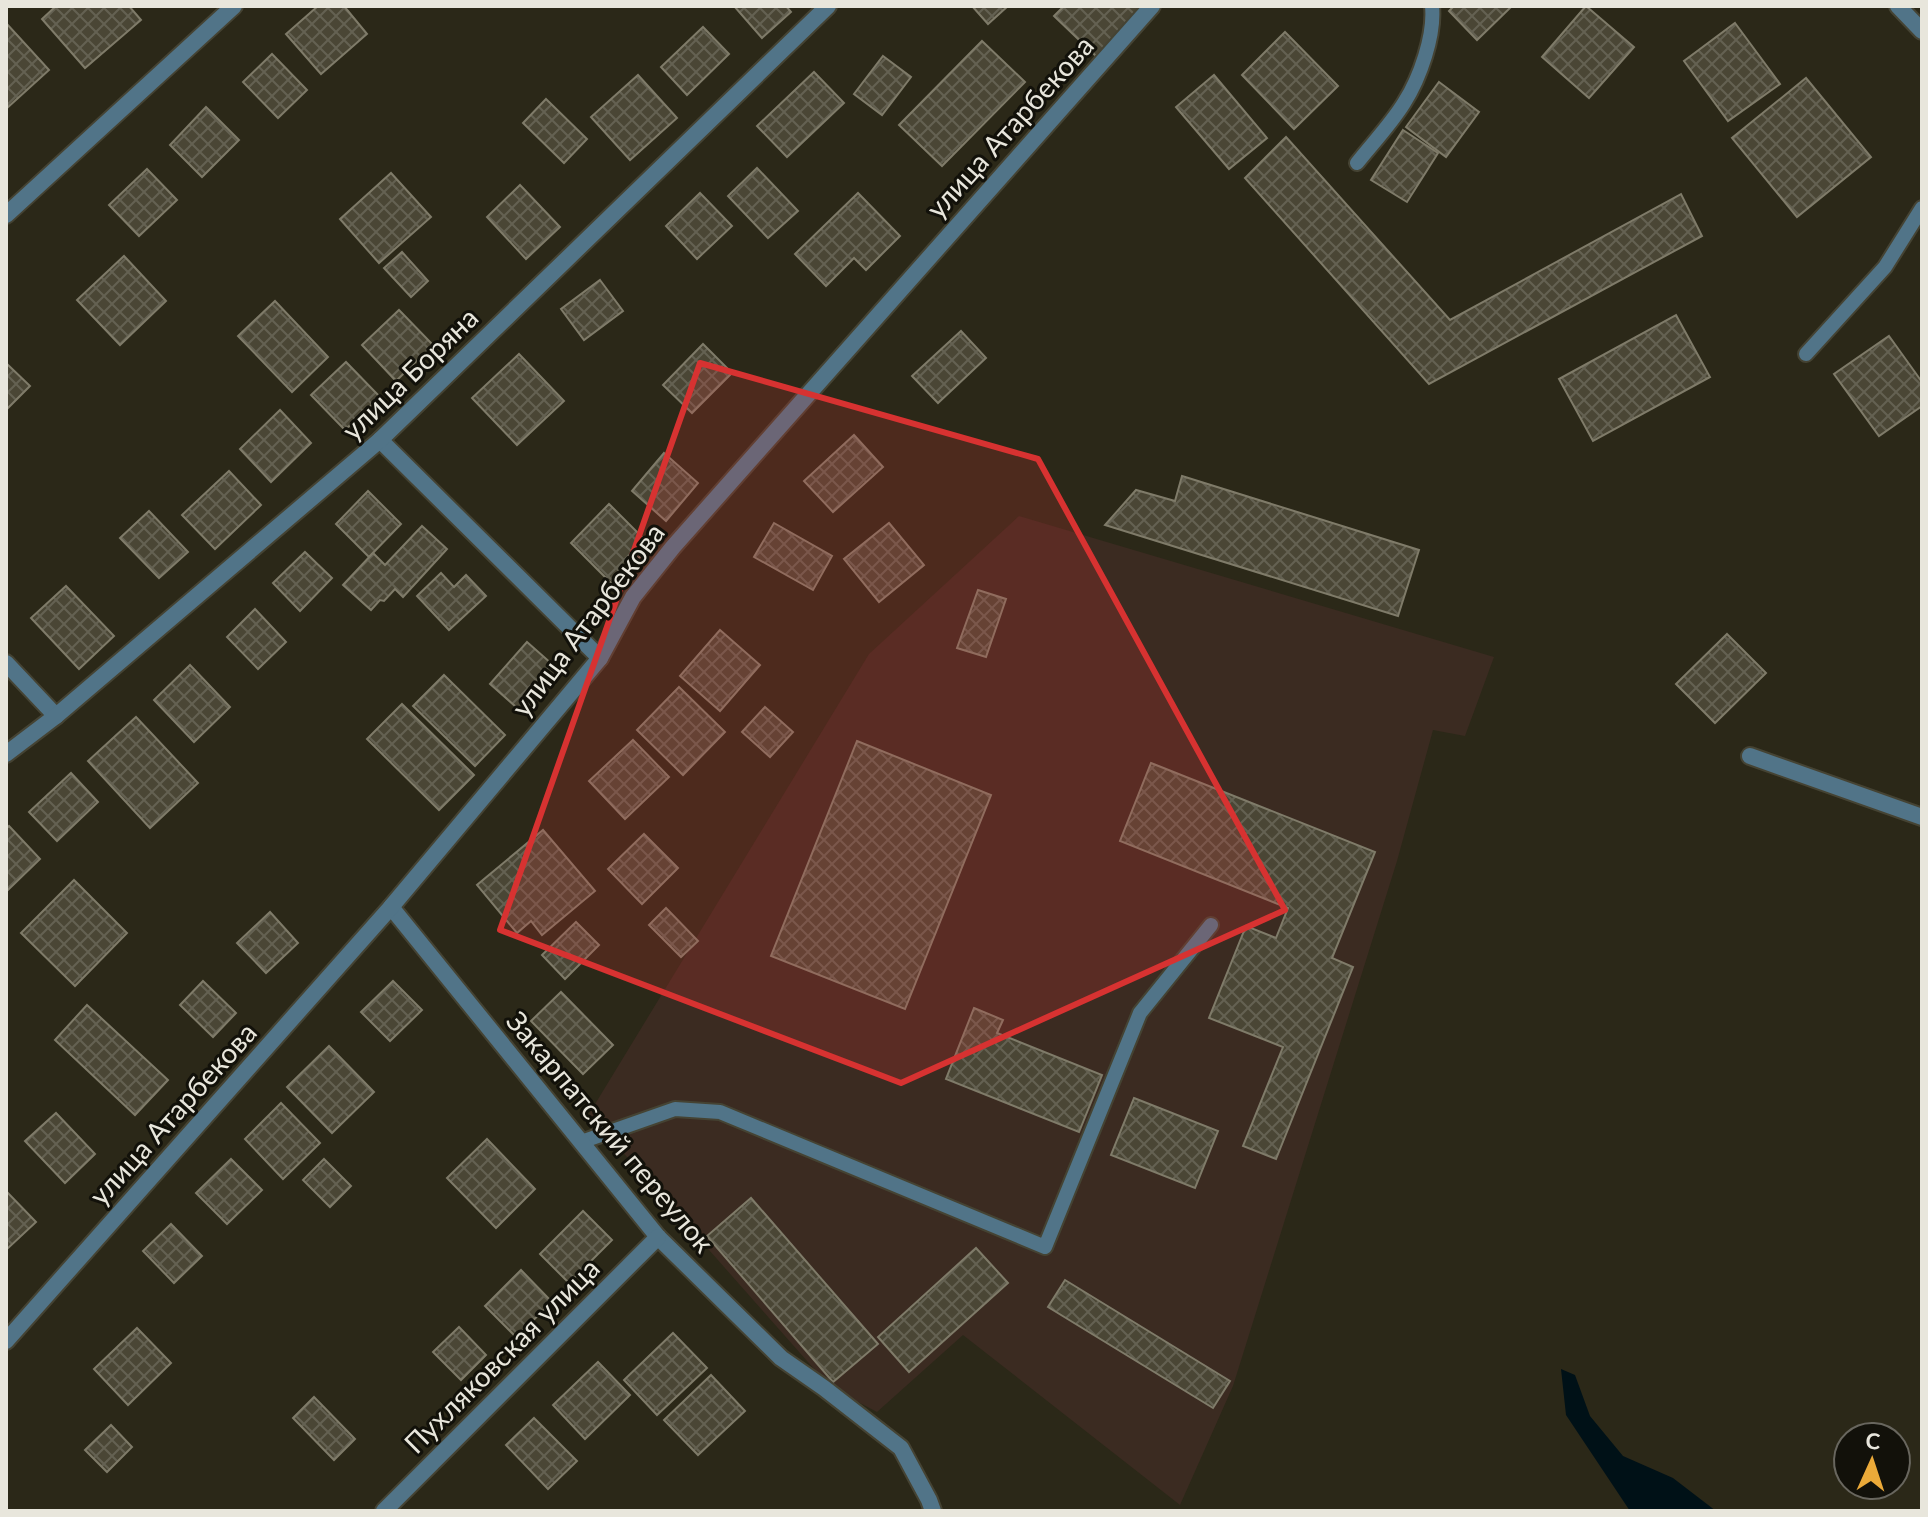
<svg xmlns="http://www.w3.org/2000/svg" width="1928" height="1517" font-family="Lato,sans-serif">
<defs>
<pattern id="building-cross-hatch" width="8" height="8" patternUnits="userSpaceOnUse" patternTransform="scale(2)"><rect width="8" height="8" fill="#4a4635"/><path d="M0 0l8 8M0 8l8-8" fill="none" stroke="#646152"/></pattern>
</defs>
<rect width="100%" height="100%" fill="#2b2818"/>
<!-- medical -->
<path fill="#3b2b21" d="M1019,516L1494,657L1465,736L1433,730L1397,861L1233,1386L1180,1505L963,1335L877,1412L830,1387L589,1114L869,654Z"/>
<!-- water -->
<path fill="#001117" d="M1561,1369L1575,1375L1590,1416L1623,1456L1673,1478L1716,1511H1630L1566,1415Z"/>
<!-- building -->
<g fill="url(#building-cross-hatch)" stroke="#7f7b69" stroke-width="2">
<path d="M56,6H129L141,20L85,68L42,19Z"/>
<path d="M318,6H344L367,34L321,74L286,34Z"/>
<path d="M734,6H786L791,12L762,38Z"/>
<path d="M972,6H1008L988,24Z"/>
<path d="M1064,6H1148L1098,58L1054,16Z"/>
<path d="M1454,6H1512L1477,40L1449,11Z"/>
<path d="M1586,6L1634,47L1589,98L1542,57Z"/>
<path d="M6,23L49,70L6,109Z"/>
<path d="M1735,23L1780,84L1728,121L1684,61Z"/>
<path d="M703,27L729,54L687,95L661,67Z"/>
<path d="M1285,32L1338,86L1294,129L1242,75Z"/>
<path d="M982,41L1025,82L942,166L899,125Z"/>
<path d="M272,54L307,90L278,118L243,82Z"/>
<path d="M883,56L911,77L882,115L854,94Z"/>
<path d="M814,72L844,103L787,157L757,126Z"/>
<path d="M638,75L677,118L630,160L591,117Z"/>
<path d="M1214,75L1267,138L1229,169L1176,107Z"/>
<path d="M1806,78L1871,157L1797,217L1732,138Z"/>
<path d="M1439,82L1479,112L1446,157L1406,127Z"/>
<path d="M546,99L587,139L564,163L523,123Z"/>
<path d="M206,107L239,140L202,177L170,145Z"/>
<path d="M1403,130L1438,153L1407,202L1371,180Z"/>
<path d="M1286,137L1450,320L1681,194L1702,236L1429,384L1245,178Z"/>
<path d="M757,168L798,211L768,238L728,196Z"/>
<path d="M147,169L177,200L139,236L109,205Z"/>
<path d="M391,173L431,217L379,263L340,219Z"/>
<path d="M520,185L560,227L526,259L487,217Z"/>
<path d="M700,193L732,226L697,259L666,226Z"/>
<path d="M858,193L900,236L866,270L854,258L826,286L795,254Z"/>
<path d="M402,252L428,281L411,297L384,268Z"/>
<path d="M124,256L166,301L120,345L77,300Z"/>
<path d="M600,280L623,311L584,340L561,309Z"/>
<path d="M275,301L328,357L292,392L238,336Z"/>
<path d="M399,310L433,345L396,381L362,345Z"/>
<path d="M1676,315L1710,377L1593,441L1559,379Z"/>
<path d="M961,331L986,358L938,403L912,376Z"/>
<path d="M1889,336L1922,382V406L1879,436L1834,374Z"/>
<path d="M703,344L732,373L692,413L663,385Z"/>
<path d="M519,354L564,401L517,445L472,398Z"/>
<path d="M346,362L380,397L345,430L311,395Z"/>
<path d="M6,363L30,386L6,410Z"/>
<path d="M280,410L311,443L271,482L240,449Z"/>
<path d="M854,435L883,467L833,512L804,481Z"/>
<path d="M664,453L698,483L666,521L632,491Z"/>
<path d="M229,471L261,505L215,549L182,515Z"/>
<path d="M1182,476L1419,550L1398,616L1105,525L1136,490L1175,501Z"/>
<path d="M368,491L401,524L369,557L336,524Z"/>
<path d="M609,504L651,546L612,584L571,543Z"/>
<path d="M149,511L188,552L159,578L120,538Z"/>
<path d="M774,523L832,556L813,590L754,557Z"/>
<path d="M889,523L924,565L879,602L844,559Z"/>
<path d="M422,526L447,549L403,597L395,589L384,601L380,600L371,610L343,585L373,553L385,565Z"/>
<path d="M305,552L332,578L300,611L273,583Z"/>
<path d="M441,573L454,587L466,575L486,596L449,630L417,596Z"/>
<path d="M66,586L114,636L79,669L31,618Z"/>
<path d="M978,590L1006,599L986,657L957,648Z"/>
<path d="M255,609L286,642L258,669L227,637Z"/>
<path d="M720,630L760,665L720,711L680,676Z"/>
<path d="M1727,634L1766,673L1715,723L1676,684Z"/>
<path d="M527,642L561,672L524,714L490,684Z"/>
<path d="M190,665L230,707L194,742L154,700Z"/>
<path d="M444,675L505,735L475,766L413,706Z"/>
<path d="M679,687L725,732L683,775L637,730Z"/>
<path d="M402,704L474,775L439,810L367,739Z"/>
<path d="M765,707L793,732L770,757L742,732Z"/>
<path d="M136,717L198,783L150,828L88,761Z"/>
<path d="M633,740L669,777L625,819L589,781Z"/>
<path d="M857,741L991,795L905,1009L771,956Z"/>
<path d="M1151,763L1375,852L1332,958L1353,967L1276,1159L1243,1146L1283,1047L1209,1018L1246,926L1276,938L1288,908L1120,841Z"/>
<path d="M71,773L98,802L57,841L29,812Z"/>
<path d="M9,826L40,859L8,890L6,887V829Z"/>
<path d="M543,830L595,891L542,935L531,921L517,933L477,885Z"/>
<path d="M644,834L678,868L642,904L608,869Z"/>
<path d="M74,880L127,933L75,986L21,933Z"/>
<path d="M666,908L698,941L681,957L649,925Z"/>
<path d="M270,912L298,943L266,973L237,943Z"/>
<path d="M576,922L599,945L565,979L542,955Z"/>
<path d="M203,981L236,1013L213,1037L180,1005Z"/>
<path d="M393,981L422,1010L390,1041L361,1012Z"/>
<path d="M561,992L613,1045L583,1074L531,1021Z"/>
<path d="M87,1005L168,1080L135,1115L55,1040Z"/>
<path d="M974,1008L1003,1020L997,1033L1102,1075L1079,1132L946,1079Z"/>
<path d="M329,1046L374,1092L332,1133L287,1087Z"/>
<path d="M1134,1098L1218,1131L1195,1188L1111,1155Z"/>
<path d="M281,1103L320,1143L283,1179L245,1139Z"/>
<path d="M56,1113L95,1154L65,1183L25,1141Z"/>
<path d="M487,1139L535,1189L496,1228L447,1178Z"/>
<path d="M231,1159L262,1190L227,1224L196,1193Z"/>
<path d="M324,1159L351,1186L330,1207L303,1180Z"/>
<path d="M6,1191L36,1222L6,1250Z"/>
<path d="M751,1198L878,1344L833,1382L707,1236Z"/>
<path d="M583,1211L612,1240L569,1283L540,1254Z"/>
<path d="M171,1224L202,1256L174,1283L143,1251Z"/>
<path d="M976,1248L1008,1283L909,1372L878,1337Z"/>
<path d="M521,1270L552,1302L516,1337L485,1306Z"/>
<path d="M1065,1280L1230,1381L1213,1408L1048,1307Z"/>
<path d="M459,1327L486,1355L461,1380L433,1352Z"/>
<path d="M137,1328L171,1363L128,1405L94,1369Z"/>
<path d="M673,1333L707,1368L657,1415L624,1380Z"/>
<path d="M598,1362L630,1395L585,1439L553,1405Z"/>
<path d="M711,1375L745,1411L698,1455L664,1420Z"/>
<path d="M314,1397L355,1439L334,1460L293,1418Z"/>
<path d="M534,1418L577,1461L548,1489L506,1445Z"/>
<path d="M111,1425L132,1447L107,1472L85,1450Z"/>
</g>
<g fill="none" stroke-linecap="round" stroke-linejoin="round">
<!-- lane casing -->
<g stroke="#454333" stroke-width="18">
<g id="lane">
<path d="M1357,163C1372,144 1391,124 1404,103C1420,78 1435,35 1432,6"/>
<path d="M1806,354L1885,267L1922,208"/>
<path d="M581,1142L675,1109L720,1112L1045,1247L1140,1013L1211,925"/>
</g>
</g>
<!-- street casing -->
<g stroke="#454333" stroke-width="20">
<g id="street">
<path d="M1898,6L1922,31"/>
<path d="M6,215L234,6"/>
<path d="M380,440L600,658"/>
<path d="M6,663L56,716"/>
<path d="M6,754L56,716L380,440L828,6"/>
<path d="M1750,756L1922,817"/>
<path d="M391,907L658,1237L781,1358L824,1388L901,1448L929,1500L933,1511"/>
<path d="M6,1341L391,907L600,658L633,597L673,547L1152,6"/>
<path d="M384,1511L658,1237"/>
</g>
</g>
<!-- lane -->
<use href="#lane" stroke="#517488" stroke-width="14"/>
<!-- street -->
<use href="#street" stroke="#517488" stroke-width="16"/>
</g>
<!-- marked area -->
<path fill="#d73231" fill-opacity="0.2" stroke="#d73231" stroke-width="6" stroke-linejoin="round" d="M700,363L1038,459L1285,910L901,1083L500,930Z"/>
<g text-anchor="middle" stroke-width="6" stroke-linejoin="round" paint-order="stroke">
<!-- street labels -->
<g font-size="28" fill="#e8e6dc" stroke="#12110a">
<text transform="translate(1010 127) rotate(-48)" y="10">улица Атарбекова</text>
<text transform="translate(410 374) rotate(-44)" y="10">улица Боряна</text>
<text transform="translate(588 620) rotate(-53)" y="10">улица Атарбекова</text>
<text transform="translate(173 1114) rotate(-48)" y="10">улица Атарбекова</text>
<text transform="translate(610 1132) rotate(50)" y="10">Закарпатский переулок</text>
<text transform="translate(502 1356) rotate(-45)" y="10">Пухляковская улица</text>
</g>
</g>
<!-- border -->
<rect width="1928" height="1517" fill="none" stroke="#e8e6dc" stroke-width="16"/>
<!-- north arrow -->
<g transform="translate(1872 1461) rotate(3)"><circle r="38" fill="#12110a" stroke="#68665e" stroke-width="2"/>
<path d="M0-6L14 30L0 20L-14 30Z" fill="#ebaa39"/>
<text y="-12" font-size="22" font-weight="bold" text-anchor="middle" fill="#e8e6dc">С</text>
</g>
</svg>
